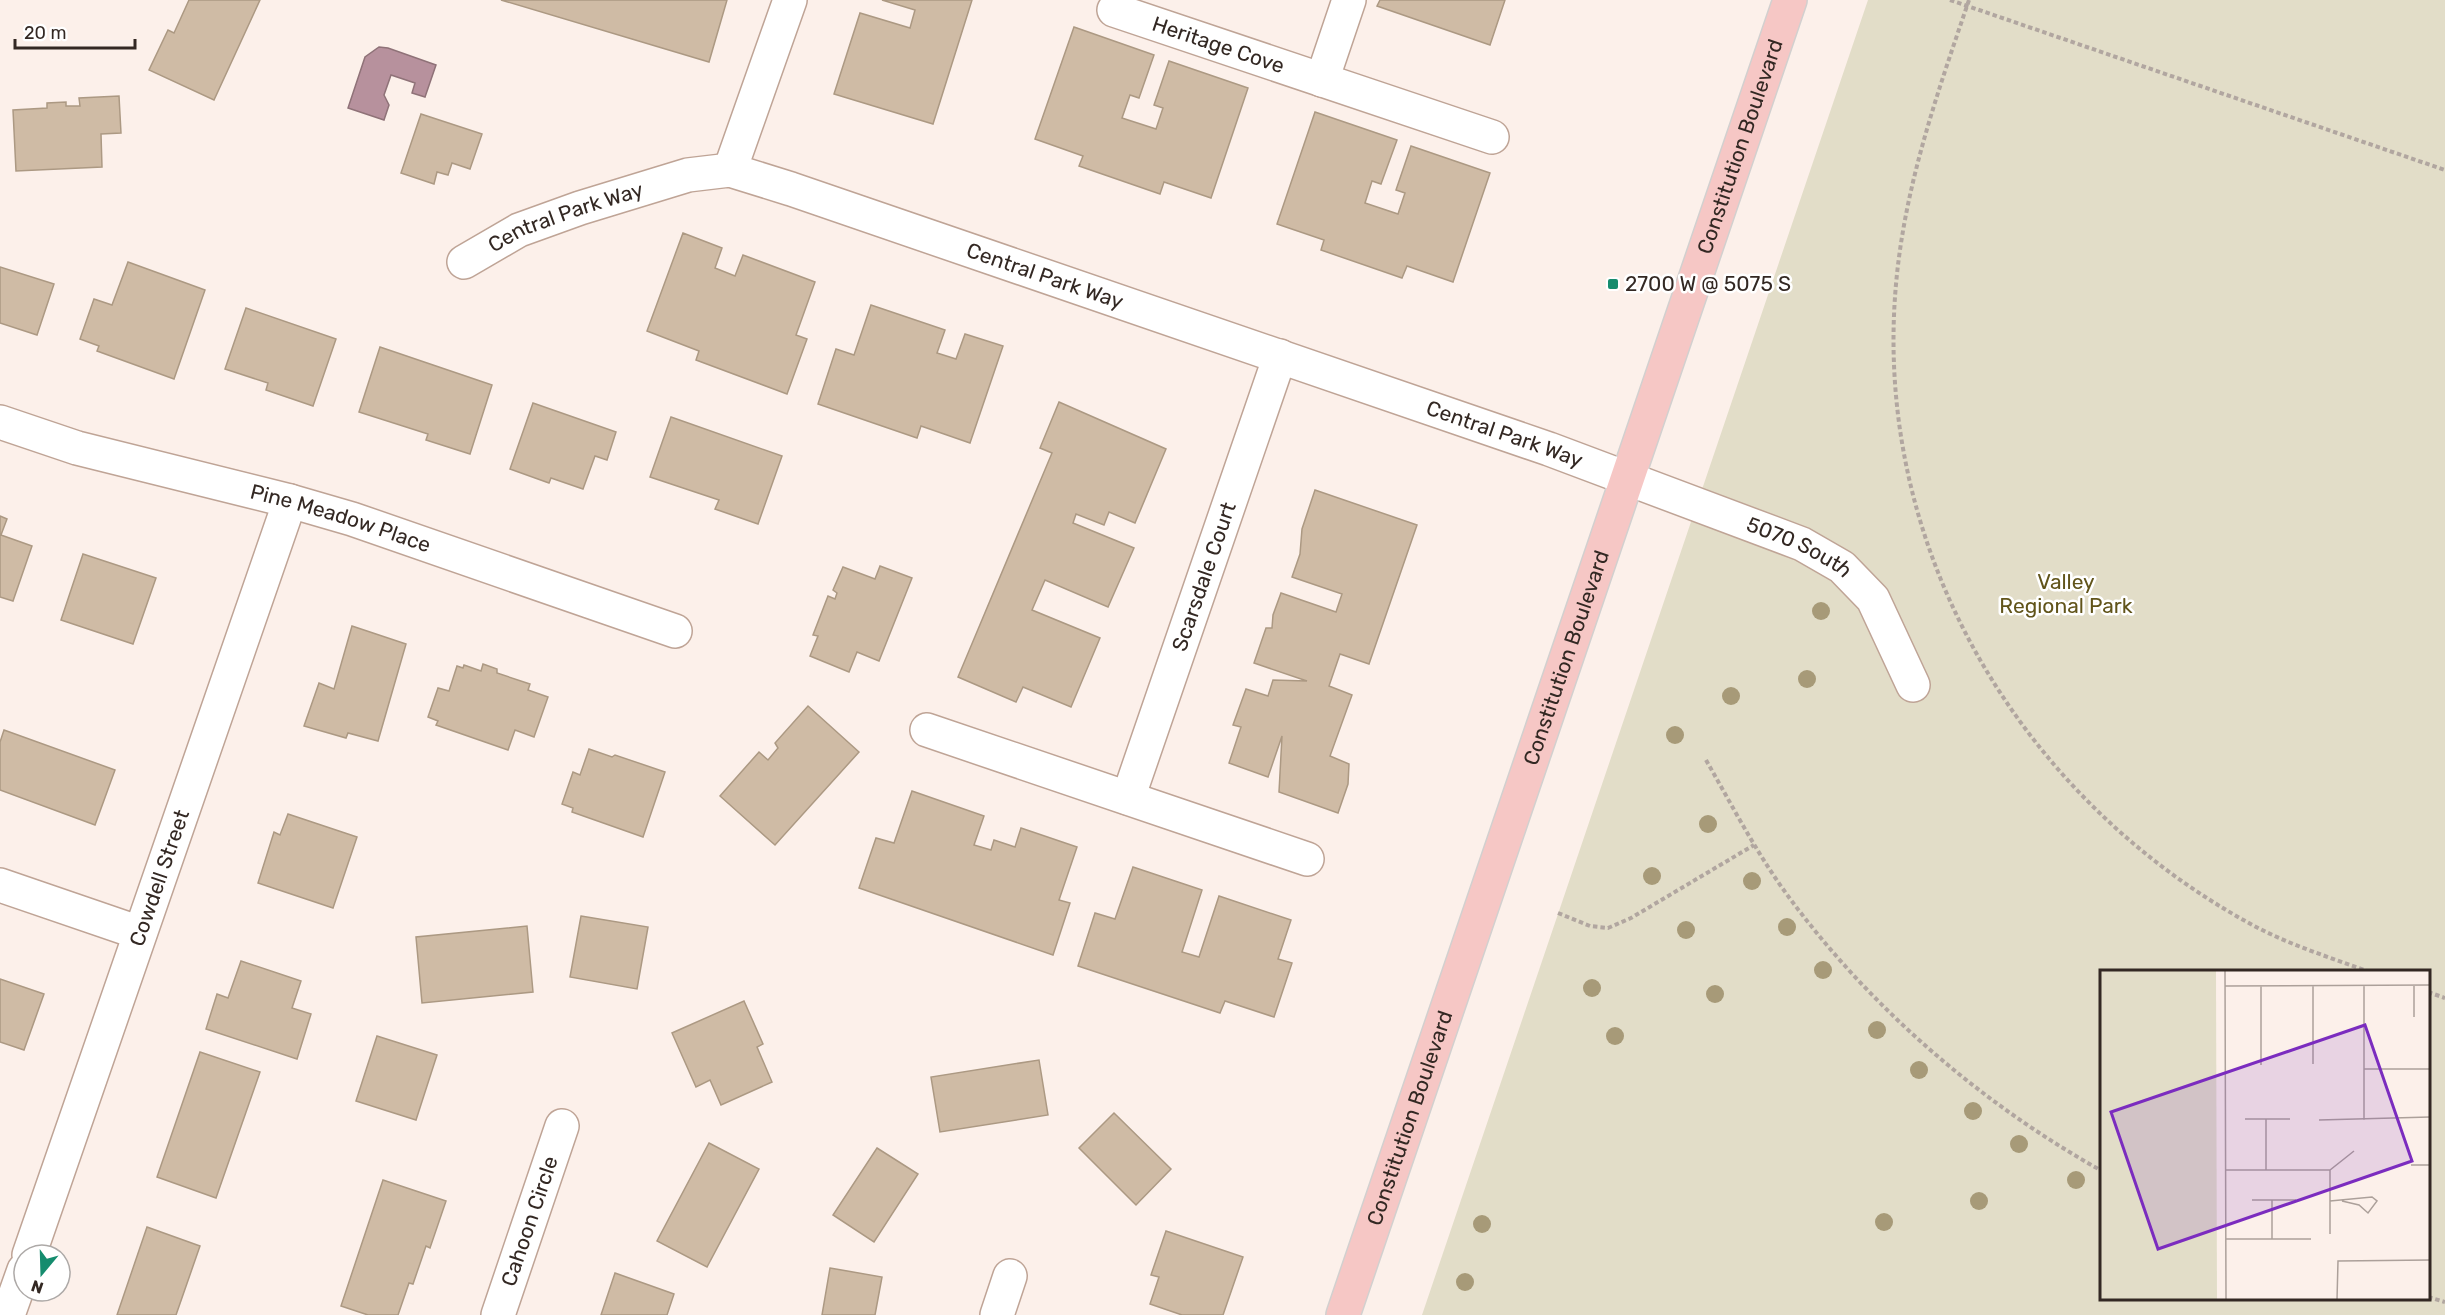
<svg xmlns="http://www.w3.org/2000/svg" width="2445" height="1315" font-family="Rubik,sans-serif">
<rect width="100%" height="100%" fill="#fcf0ea"/>
<!-- green -->
<path fill="#e2ddc8" fill-rule="evenodd" d="M1868,0H2445V1315H1422ZM2102,972H2428V1298H2102Z"/>
<!-- water -->
<path fill="#b7919d" stroke="#8f7278" stroke-width="1.5" d="M379,47L388,48L436,65L425,97L412,93L415,83L391,75L384,95L389,105L384,120L348,108L365,57Z"/>
<!-- building -->
<g fill="#cfbba5" stroke="#ac9983" stroke-width="1.5">
<path d="M189,0H260L214,100L149,70L168,30L174,33Z"/>
<path d="M501,0H727L709,62Z"/>
<path d="M882,0H972L933,124L834,94L860,13L910,28L915,10Z"/>
<path d="M1380,0H1505L1490,45L1377,6Z"/>
<path d="M1074,27L1154,55L1139,98L1130,95L1122,118L1156,129L1163,108L1154,105L1169,61L1248,88L1211,198L1164,182L1160,194L1079,166L1083,156L1035,139Z"/>
<path d="M119,96L121,133L101,134L102,167L16,171L13,110L47,108V103L66,102V106H80L79,98Z"/>
<path d="M1315,112L1397,140L1381,184L1372,181L1365,203L1398,214L1405,193L1396,190L1411,146L1490,173L1453,282L1407,266L1402,278L1321,250L1324,240L1277,224Z"/>
<path d="M421,114L482,134L470,169L452,163L448,175L437,172L434,184L401,173Z"/>
<path d="M683,233L722,248L715,268L735,276L743,255L815,282L796,335L807,339L787,394L696,360L699,351L647,331Z"/>
<path d="M128,262L205,290L174,379L97,351L99,346L80,339L94,299L112,305Z"/>
<path d="M0,267L54,284L37,335L0,323Z"/>
<path d="M871,305L945,330L937,353L956,359L965,334L1003,346L970,443L921,426L917,438L818,404L836,349L854,355Z"/>
<path d="M246,308L336,339L313,406L266,390L268,383L225,369Z"/>
<path d="M380,347L492,385L470,454L426,440L428,434L359,412Z"/>
<path d="M1059,402L1166,449L1135,523L1109,512L1104,525L1076,514L1073,523L1134,548L1108,607L1045,580L1032,610L1100,638L1071,707L1023,687L1016,702L958,677L1052,453L1040,448Z"/>
<path d="M533,403L616,432L607,460L595,456L583,489L551,478L549,483L510,469Z"/>
<path d="M671,417L782,456L758,524L715,509L719,500L650,477Z"/>
<path d="M1315,490L1417,525L1369,664L1340,654L1329,686L1352,695L1330,756L1349,764L1348,784L1338,813L1279,792L1282,736L1268,777L1229,763L1241,727L1233,725L1246,689L1268,696L1273,680L1307,681L1254,663L1266,628H1272L1273,615L1281,593L1336,612L1342,594L1292,577L1300,554L1302,529Z"/>
<path d="M0,516L7,519L1,535L32,546L13,601L0,597Z"/>
<path d="M83,554L156,578L133,644L61,620Z"/>
<path d="M880,566L912,578L879,661L857,652L849,672L810,656L818,636L813,635L828,596L835,599L837,593L833,590L843,567L875,579Z"/>
<path d="M352,626L406,644L378,741L348,733L346,738L304,726L319,683L334,689Z"/>
<path d="M483,664L497,669V673L530,684L528,690L548,697L534,737L515,730L508,750L436,725L438,721L428,717L438,688L449,691L457,666L463,668L464,665L481,671Z"/>
<path d="M808,706L859,752L775,845L720,796L759,752L768,760L778,748L775,743Z"/>
<path d="M4,730L115,770L95,825L0,790V742Z"/>
<path d="M589,749L612,757L615,755L665,772L643,837L572,812L573,808L562,804L573,772L580,775Z"/>
<path d="M912,791L984,816L974,845L991,850L994,840L1015,847L1021,828L1077,847L1059,900L1070,903L1053,955L859,888L876,838L894,843Z"/>
<path d="M288,814L357,837L333,908L258,883L274,832L280,835Z"/>
<path d="M1133,867L1202,890L1182,952L1199,957L1219,896L1291,920L1278,959L1292,963L1274,1017L1225,1001L1220,1013L1078,966L1095,913L1115,919Z"/>
<path d="M581,916L648,927L637,989L570,977Z"/>
<path d="M527,926L533,992L422,1003L416,937Z"/>
<path d="M241,961L301,981L292,1008L311,1014L297,1059L206,1029L217,994L228,998Z"/>
<path d="M0,979L44,994L24,1050L0,1042Z"/>
<path d="M744,1001L763,1044L757,1047L772,1082L721,1105L710,1080L696,1087L672,1033Z"/>
<path d="M377,1036L437,1055L416,1120L356,1101Z"/>
<path d="M200,1052L260,1072L216,1198L157,1177Z"/>
<path d="M1039,1060L1048,1115L940,1132L931,1077Z"/>
<path d="M1114,1113L1171,1169L1136,1205L1079,1148Z"/>
<path d="M709,1143L759,1169L707,1267L657,1241Z"/>
<path d="M877,1148L918,1174L874,1242L833,1215Z"/>
<path d="M383,1180L446,1201L430,1248L426,1246L413,1284L409,1283L398,1315H368L341,1306Z"/>
<path d="M147,1227L200,1246L176,1315H117Z"/>
<path d="M1166,1231L1243,1257L1223,1315H1182L1150,1304L1159,1277L1151,1275Z"/>
<path d="M830,1268L882,1277L875,1315H822Z"/>
<path d="M615,1273L674,1294L667,1315H601Z"/>
</g>
<g fill="none" stroke-linecap="round" stroke-linejoin="round">
<!-- minor casing -->
<g stroke="#bfa496" stroke-width="36">
<g id="minor">
<path id="s1" d="M1114,10L1492,137"/>
<path d="M1322,80L1349,0"/>
<path d="M730,170L790,0"/>
<path id="s2" d="M464,262L519,230L580,208L688,175L730,170L791,189L1549,449L1802,544L1842,567L1873,599L1913,685"/>
<path id="s3" d="M0,422L77,448L290,501L352,519L675,631"/>
<path d="M927,730L1307,859"/>
<path id="s4" d="M1128,798L1280,356"/>
<path d="M0,885L140,933"/>
<path id="s5" d="M29,1255L290,501"/>
<path d="M8,1315L24,1270"/>
<path id="s6" d="M498,1315L562,1126"/>
<path d="M997,1315L1010,1276"/>
</g>
</g>
<!-- major casing -->
<g stroke="#d2d0cf" stroke-width="36">
<g id="major">
<path id="s7" d="M1343,1315L1790,0"/>
</g>
</g>
<!-- path -->
<g stroke="#b1a6a0" stroke-width="4" stroke-dasharray="4.5 3" stroke-linecap="butt">
<path d="M1950,0L2445,170"/>
<path d="M1969,0C1936,97 1902,193 1895,297C1877,556 2023,798 2247,922C2286,944 2329,957 2370,972"/>
<path d="M1706,760C1733,807 1758,856 1791,900C1873,1010 1982,1104 2102,1171"/>
<path d="M1558,913L1590,926L1608,928L1631,918L1754,845"/>
<path d="M2428,992L2445,998"/>
<path d="M2428,1297L2445,1302"/>
</g>
<!-- minor -->
<use href="#minor" stroke="#fff" stroke-width="33"/>
<!-- major -->
<use href="#major" stroke="#f6c7c5" stroke-width="33"/>
</g>
<!-- trees -->
<g fill="#a79a78">
<circle cx="1821" cy="611" r="9"/>
<circle cx="1807" cy="679" r="9"/>
<circle cx="1731" cy="696" r="9"/>
<circle cx="1675" cy="735" r="9"/>
<circle cx="1708" cy="824" r="9"/>
<circle cx="1652" cy="876" r="9"/>
<circle cx="1752" cy="881" r="9"/>
<circle cx="1787" cy="927" r="9"/>
<circle cx="1686" cy="930" r="9"/>
<circle cx="1823" cy="970" r="9"/>
<circle cx="1592" cy="988" r="9"/>
<circle cx="1715" cy="994" r="9"/>
<circle cx="1877" cy="1030" r="9"/>
<circle cx="1615" cy="1036" r="9"/>
<circle cx="1919" cy="1070" r="9"/>
<circle cx="1973" cy="1111" r="9"/>
<circle cx="2019" cy="1144" r="9"/>
<circle cx="2076" cy="1180" r="9"/>
<circle cx="1979" cy="1201" r="9"/>
<circle cx="1884" cy="1222" r="9"/>
<circle cx="1482" cy="1224" r="9"/>
<circle cx="1465" cy="1282" r="9"/>
</g>
<!-- markers -->
<rect fill="#158c6e" stroke="#fff" stroke-width="2" x="1607" y="278" width="12" height="12" rx="3"/>
<g text-anchor="middle" stroke-width="5" stroke-linejoin="round" paint-order="stroke">
<!-- street labels -->
<g font-size="21" fill="#332823" stroke="#fff">
<text dy="7" stroke="none"><textPath href="#s1" startOffset="110">Heritage Cove</textPath></text>
<text dy="7" stroke="none"><textPath href="#s7" startOffset="1234">Constitution Boulevard</textPath></text>
<text dy="7" stroke="none"><textPath href="#s2" startOffset="112">Central Park Way</textPath></text>
<text dy="7" stroke="none"><textPath href="#s2" startOffset="616">Central Park Way</textPath></text>
<text dy="7" stroke="none"><textPath href="#s2" startOffset="1102">Central Park Way</textPath></text>
<text dy="7" stroke="none"><textPath href="#s3" startOffset="354">Pine Meadow Place</textPath></text>
<text dy="7" stroke="none"><textPath href="#s2" startOffset="1418">5070 South</textPath></text>
<text dy="7" stroke="none"><textPath href="#s4" startOffset="234">Scarsdale Court</textPath></text>
<text dy="7" stroke="none"><textPath href="#s7" startOffset="694">Constitution Boulevard</textPath></text>
<text dy="7" stroke="none"><textPath href="#s5" startOffset="399">Cowdell Street</textPath></text>
<text dy="7" stroke="none"><textPath href="#s7" startOffset="208">Constitution Boulevard</textPath></text>
<text dy="7" stroke="none"><textPath href="#s6" startOffset="99">Cahoon Circle</textPath></text>
</g>
<!-- poi labels -->
<g font-size="21" fill="#332823" stroke="#fff" text-anchor="start">
<text x="1625" y="291">2700 W @ 5075 S</text>
</g>
<!-- park labels -->
<g font-size="21" fill="#61541a" stroke="#fff">
<text x="2066" y="589">Valley<tspan x="2066" dy="24">Regional Park</tspan></text>
</g>
</g>
<!-- overview -->
<g transform="translate(2100 970)">
<rect width="330" height="330" fill="#fcf0ea"/>
<path d="M0,0H116L117,330H0Z" fill="#e2ddc8"/>
<path fill="none" stroke="#aca09a" stroke-width="1.5" d="M125,0L126,330M125,16L330,15M161,16V95M213,16V94M314,47V15M264,99H330M145,149H190M166,149V200M219,150L330,147M264,150V16M311,195H330M126,200H230L254,181M152,230H196M172,230V269M230,231L272,227L277,231L268,243L259,235L242,231M230,264V200M126,269H211M237,330L238,291L330,290"/>
<path fill="#7b2cbf" fill-opacity="0.15" stroke="#7b2cbf" stroke-width="3" d="M265,55L312,191L58,279L11,142Z"/>
<rect width="330" height="330" fill="none" stroke="#332823" stroke-width="3"/>
</g>
<!-- north arrow -->
<g transform="translate(42 1273) rotate(199)"><circle r="28" fill="#ffffff" stroke="#ada9a7" stroke-width="1.5"/>
<path d="M0-4.5L10 22L0 15L-10 22Z" fill="#158c6e"/>
<text y="-9" font-size="16" font-weight="bold" text-anchor="middle" fill="#332823">N</text>
</g>
<!-- scale -->
<path d="M15 39v9h120v-9" fill="none" stroke="#332823" stroke-width="3"/>
<text x="24" y="39" font-size="18" fill="#332823" stroke="#ffffff" stroke-width="4.5" paint-order="stroke">20 m</text>
</svg>
